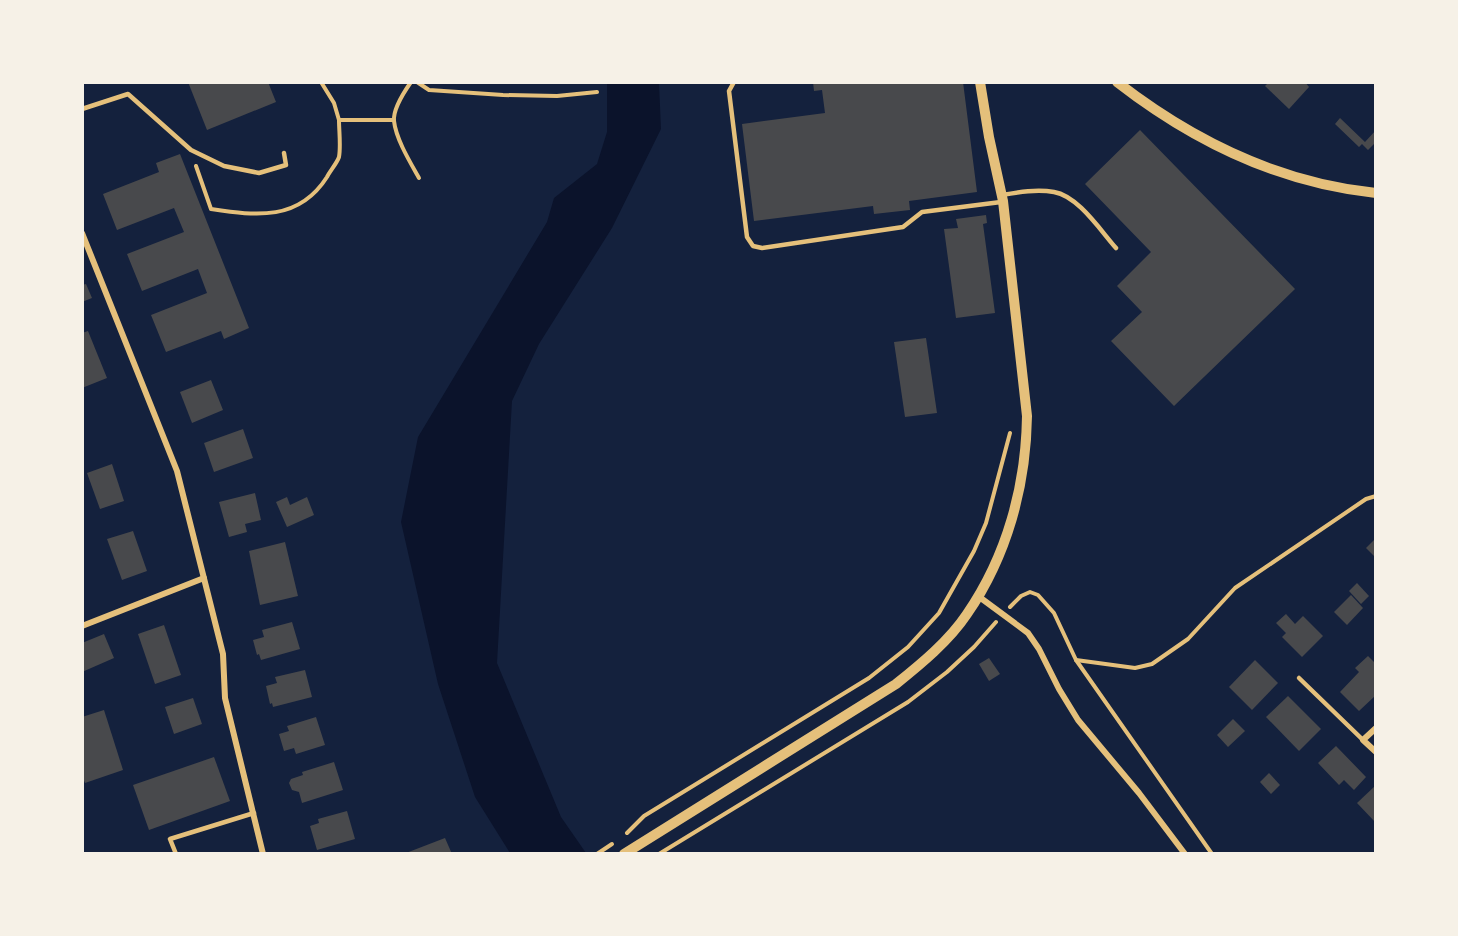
<svg xmlns="http://www.w3.org/2000/svg" width="1458" height="936" font-family="'DM Sans',sans-serif">
<rect width="100%" height="100%" fill="#14213d"/>
<!-- water -->
<path fill="#0b132b" d="M607,83H659L661,129L612,228L539,344L512,401L497,663L561,817L586,853H510L475,797L438,684L401,522L418,437L547,222L554,198L597,164L607,132Z"/>
<!-- building -->
<g fill="#48494c">
<path d="M188,82H268L276,102L207,130Z"/>
<path d="M813,82H963L977,192L909,201L910,210L874,214L873,206L754,221L742,124L825,113L822,90L814,91Z"/>
<path d="M1269,82H1305L1309,87L1289,109L1265,86Z"/>
<path d="M1340,118L1365,142L1376,130V142L1368,150L1362,144L1359,147L1335,124Z"/>
<path d="M1140,130L1295,289L1174,406L1111,341L1142,312L1117,286L1151,252L1085,184Z"/>
<path d="M180,154L249,328L224,339L221,331L166,352L151,315L207,293L198,269L142,291L127,254L184,232L174,208L117,230L103,194L159,172L156,163Z"/>
<path d="M986,215L987,223L983,224L995,313L956,318L944,229L958,228L956,219Z"/>
<path d="M86,284L92,298L82,302V285Z"/>
<path d="M88,331L107,378L82,388V333Z"/>
<path d="M926,338L937,413L905,417L894,342Z"/>
<path d="M211,380L223,410L192,423L180,392Z"/>
<path d="M243,429L253,458L214,472L204,443Z"/>
<path d="M112,464L124,501L100,509L87,473Z"/>
<path d="M255,493L261,520L245,524L247,532L229,537L219,502Z"/>
<path d="M287,497L290,505L307,497L314,515L287,527L276,502Z"/>
<path d="M133,531L147,571L122,580L107,539Z"/>
<path d="M1376,538V558L1366,548Z"/>
<path d="M285,542L298,596L260,605L249,551Z"/>
<path d="M1357,583L1369,596L1361,604L1349,591Z"/>
<path d="M1351,595L1363,608L1347,625L1334,612Z"/>
<path d="M1286,614L1295,624L1303,616L1323,636L1302,657L1282,637L1286,633L1276,623Z"/>
<path d="M292,622L300,649L261,660L259,654L257,655L253,640L264,637L262,630Z"/>
<path d="M164,625L181,675L155,684L138,634Z"/>
<path d="M104,634L114,658L82,672V643Z"/>
<path d="M1368,656L1376,664V695L1359,711L1340,692L1359,672L1355,668Z"/>
<path d="M989,658L1000,674L989,681L979,664Z"/>
<path d="M1255,660L1278,683L1252,710L1229,687Z"/>
<path d="M305,670L312,697L273,707L272,703L270,704L266,686L277,683L275,677Z"/>
<path d="M1288,696L1321,729L1299,751L1266,717Z"/>
<path d="M193,698L202,724L174,734L165,707Z"/>
<path d="M104,710L123,770L85,783L82,776V717Z"/>
<path d="M316,717L325,745L296,754L294,748L284,751L279,734L289,731L287,726Z"/>
<path d="M1233,719L1245,731L1228,747L1217,735Z"/>
<path d="M1336,746L1366,777L1354,790L1344,780L1339,785L1318,763Z"/>
<path d="M214,757L230,801L149,830L133,785Z"/>
<path d="M334,762L343,790L302,803L299,792L292,790L289,783L291,779L303,775L302,772Z"/>
<path d="M1269,773L1280,785L1271,794L1260,782Z"/>
<path d="M1376,785V823L1357,803Z"/>
<path d="M347,811L355,839L317,850L310,826L319,823L318,819Z"/>
<path d="M445,838L452,854H406V853Z"/>
</g>
<g fill="none" stroke-linecap="round" stroke-linejoin="round">
<!-- path -->
<g stroke="#e5c07b" stroke-width="4">
<path d="M321,82L334,103L339,120"/>
<path d="M411,82C404,92 393,110 394,121C396,139 410,162 419,178"/>
<path d="M417,82L429,90L503,95L557,96L597,92"/>
<path d="M196,166L211,209C257,216 299,221 327,177C330,171 337,163 339,157C341,146 339,131 339,120H394"/>
<path d="M1010,607L1021,596L1030,592L1038,595L1054,613L1076,660L1212,854"/>
<path d="M1076,660L1135,668L1152,664L1188,639L1235,588L1366,499L1376,496"/>
<path d="M627,833L644,816L869,678L908,647L939,613L974,551L986,523L1010,433"/>
<path d="M597,854L612,844"/>
<path d="M659,854L908,702L947,672L974,647L996,622"/>
</g>
<!-- service -->
<g stroke="#e5c07b" stroke-width="4.5">
<path d="M734,82L729,91L747,237L753,246L762,248L903,227L922,212L1001,202"/>
<path d="M82,109L128,94L191,150L224,166L259,173L286,165L284,153"/>
<path d="M1002,195C1019,192 1037,189 1054,192C1078,196 1100,230 1116,248"/>
<path d="M1299,678L1363,740"/>
<path d="M176,854L170,839L254,813"/>
</g>
<!-- minor -->
<g stroke="#e5c07b" stroke-width="6">
<path d="M82,233L177,471L223,654L225,698L263,854"/>
<path d="M978,596L1028,633L1039,649L1059,689L1078,720L1139,793L1185,854"/>
<path d="M82,626L204,578"/>
<path d="M1376,728L1363,740L1376,752"/>
</g>
<!-- tertiary -->
<g stroke="#e5c07b" stroke-width="10">
<path d="M1117,82C1193,141 1279,183 1376,193"/>
<path d="M624,854L896,684C921,664 949,641 967,614C1007,556 1026,486 1027,416L1003,201L989,137L980,82"/>
</g>
</g>
<!-- border -->
<rect width="1458" height="936" fill="none" stroke="#f6f1e7" stroke-width="168"/>
</svg>
